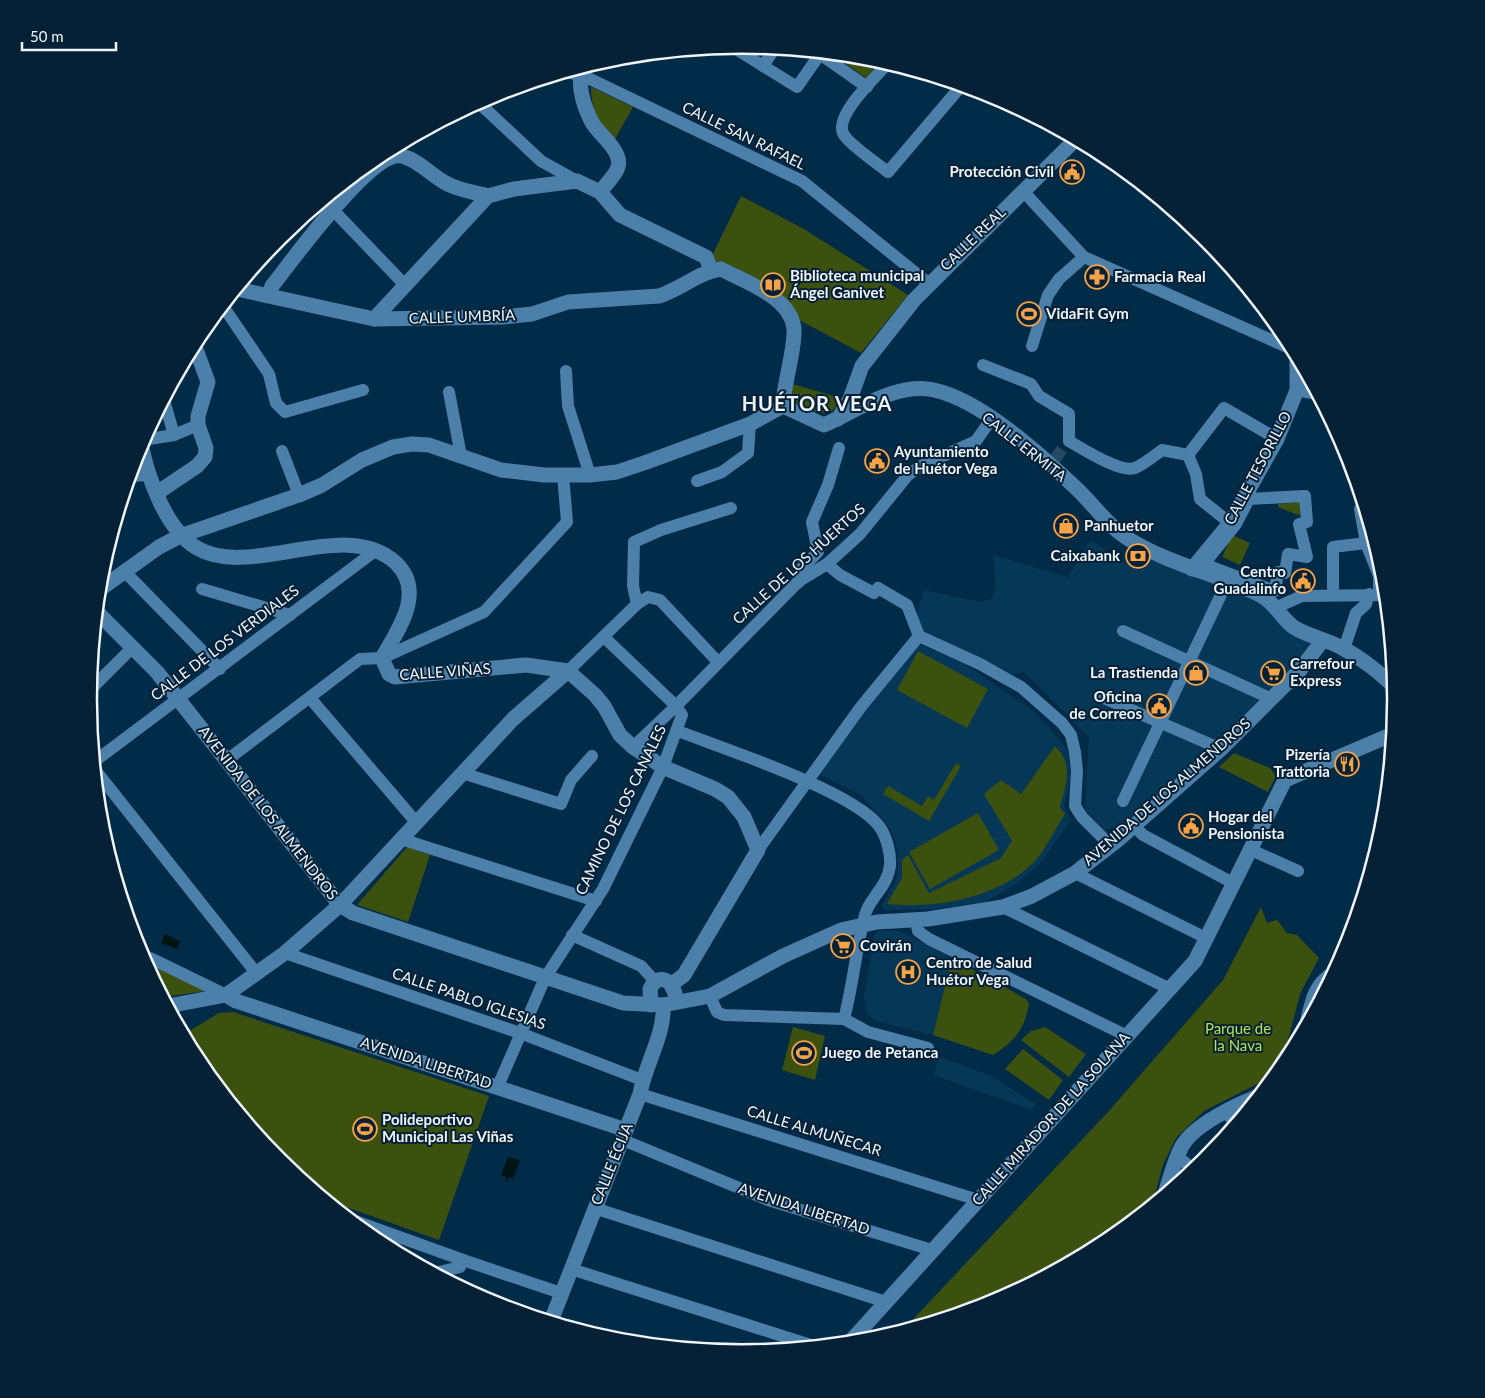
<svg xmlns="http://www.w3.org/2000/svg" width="1485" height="1398" font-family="Lato,sans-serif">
<rect width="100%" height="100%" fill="#022b48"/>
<!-- built -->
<g fill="#073757">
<path d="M1090,540L1128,565L1136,551L1253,596L1308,640L1310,650L1207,751L1125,825L1104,830L1085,809L1089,737L1024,672L1011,675L921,632L915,619L924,590L981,602L991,599L996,588L993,555L1068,577Z"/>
<path d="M919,644L960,661L1033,710L1062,742L1069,756L1070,778L1064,807L1071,819L1040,864L1014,885L985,902L933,909L885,910L881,907L897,878L898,864L897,846L890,828L861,795L817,773L852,724Z"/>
<path d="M878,931H900L952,958L933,1035L876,1021L867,1014L864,998L874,935Z"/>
<path d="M939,1057L989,1075L1036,1104L1031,1110L934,1075Z"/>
</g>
<!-- green -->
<g fill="#3c500f">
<path d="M832,54L880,61L866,78Z"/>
<path d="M591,87L633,107L615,139C598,124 591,109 591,87Z"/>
<path d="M741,196L804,229L908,295L861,353L801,321L777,298L711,258Z"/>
<path d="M789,383L837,397C839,425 803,410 792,400Z"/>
<path d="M1302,502L1303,513L1298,515L1278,507V504Z"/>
<path d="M1232,535L1250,543L1240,565L1222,557Z"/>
<path d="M918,651L988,689L967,728L897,690Z"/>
<path d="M1055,746C1074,764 1066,785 1060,807L1065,814C1055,829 1046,849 1034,862C999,898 935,909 887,904L902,878V860L908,855L929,893L1001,858L1012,841L984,794L1001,780L1021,794Z"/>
<path d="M1234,753L1270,768L1276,776L1268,792L1219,767Z"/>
<path d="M956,763L961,766L929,821L883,794L888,786L922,806L928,796L934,800Z"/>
<path d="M978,813L999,850L930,889L909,852Z"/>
<path d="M407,847L430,855L408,922L357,905Z"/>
<path d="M1261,907L1267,923L1277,920L1287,933L1297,935L1319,958L1300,994L1282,1064L1269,1078L1204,1111L1176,1138L1163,1165L1152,1205L1106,1243L993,1303L903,1330L1108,1112L1223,980Z"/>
<path d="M952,958L1026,999L1029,1004C1024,1030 1016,1040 993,1055L933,1035Z"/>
<path d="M151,965L206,991L164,997L147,966Z"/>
<path d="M233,1012L489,1096L439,1240L329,1201L280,1161L195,1055L196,1044L189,1031L219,1013Z"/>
<path d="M793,1027L825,1036L815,1080L782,1070Z"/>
<path d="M1045,1027L1086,1054L1069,1077L1021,1040L1031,1031Z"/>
<path d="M1023,1049L1063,1080L1049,1100L1005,1069Z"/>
</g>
<!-- water -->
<g fill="#001513">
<path d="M165,934L180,941L177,949L161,943Z"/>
<path d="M508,1157L520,1160L513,1179L509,1177L508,1181L505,1180L506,1177L501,1175Z"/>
</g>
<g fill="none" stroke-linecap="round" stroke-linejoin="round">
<!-- street-tunnel -->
<path stroke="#264963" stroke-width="12" stroke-dasharray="12 6" stroke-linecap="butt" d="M1055,459L1065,445"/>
<!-- street -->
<g stroke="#4c7fa9" stroke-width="12">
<path d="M731,46L797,87L820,54L867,87"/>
<path d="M888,63C876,77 832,117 844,135C850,145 878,164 888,172L962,85"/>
<path d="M763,66L775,48"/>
<path d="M568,72L590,79L802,181L928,283"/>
<path d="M478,102L541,161L577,181"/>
<path d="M1023,191L1084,257L1294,350"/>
<path d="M333,210L405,285"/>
<path d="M223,306L269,374L276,403L285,412L363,390"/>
<path d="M1032,346L1048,295L1059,279L1084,257"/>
<path d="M983,365L1031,384L1039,396L1069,414V441C1083,449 1120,473 1135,468C1144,464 1154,456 1162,450L1188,455L1196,474L1200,499L1230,523"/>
<path d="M566,371L568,406L590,475"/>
<path d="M1297,390L1317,394"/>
<path d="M449,392L461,456"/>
<path d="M164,400L174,435"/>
<path d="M143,440L174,435L198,425"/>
<path d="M282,451L299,495"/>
<path d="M1188,455L1224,408L1277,439"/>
<path d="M130,476L148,475"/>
<path d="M697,481L722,472L748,453L750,424"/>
<path d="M1305,496L1307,522L1299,524L1307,557L1288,554L1285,573L1278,572L1275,591L1204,564L1236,524L1249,499Z"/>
<path d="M1360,509L1366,543L1379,576V594"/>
<path d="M827,564L840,575L874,593L878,588L907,605L919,636L980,664L1021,687L1062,723L1071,735L1075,752L1077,771L1075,806L1082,817L1111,846"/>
<path d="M125,572L220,669"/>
<path d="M798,583L801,569L818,552L812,522L828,485L839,448"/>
<path d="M202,589L290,615"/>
<path d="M1333,595V547L1366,543"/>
<path d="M637,604L633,586L634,542L661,530L731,508"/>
<path d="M1277,607L1302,596L1386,595"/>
<path d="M1123,631L1272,699"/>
<path d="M1344,649L1356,613L1366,604L1369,594"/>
<path d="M568,671L637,604L648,597L660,600L718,662"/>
<path d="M89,691L133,647"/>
<path d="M310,698L416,822"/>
<path d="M1104,698L1221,749"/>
<path d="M678,731C722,748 853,791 879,826C886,835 891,853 890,865C888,887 869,898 865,915C856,949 853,985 844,1019"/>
<path d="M633,747L676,706L799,581L827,564L860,534L908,475L921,466L976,441L992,418"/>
<path d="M227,760L360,659L382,658L484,612L567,522L563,475"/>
<path d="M95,761L375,551"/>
<path d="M96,771L257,974"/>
<path d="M462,773L561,804L571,780L592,756"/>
<path d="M1123,801L1227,582"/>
<path d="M1134,826L1143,835L1233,883"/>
<path d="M401,839L596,901"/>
<path d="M1249,849L1298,871"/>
<path d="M758,850L860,708L919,636"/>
<path d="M1075,873L1206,938"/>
<path d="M1003,907L1170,989"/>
<path d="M916,920L918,931L929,939L1127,1036"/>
<path d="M572,935L641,966L655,981"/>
<path d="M285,953L520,1033L642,1080"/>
<path d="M145,961L150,958L226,995"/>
<path d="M710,996L717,1012L724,1015L844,1019L868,1032L928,1048"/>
<path d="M498,1086L545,978L603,889L663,767L682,715L676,706L604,637"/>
<path d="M640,1094L978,1200"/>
<path d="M1224,1112L1237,1123"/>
<path d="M623,1140L768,1200L932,1250"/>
<path d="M1178,1157L1194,1170"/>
<path d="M594,1208L886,1302"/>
<path d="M352,1220L463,1260L460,1267L435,1273"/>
<path d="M463,1260L561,1293"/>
<path d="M571,1269L814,1346"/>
</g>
<!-- secondary -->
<g stroke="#4c7fa9" stroke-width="15">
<path d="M582,68C577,86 584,108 593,124C600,135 623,152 618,167C616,175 605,185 600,192"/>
<path d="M237,289L374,319L503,317L532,314L568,302L659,296C681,289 699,272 721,269C746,283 796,298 794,334C793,358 784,382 783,406"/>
<path d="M269,295L272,286C292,261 371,150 402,156C418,160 430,174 444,182C456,190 474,192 488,196"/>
<path d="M374,319L488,196L514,189L577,181L600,192L620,215L706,257L711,270"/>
<path d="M783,406L824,425C858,410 896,382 934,390C981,400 1041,455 1076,488C1093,504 1108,526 1127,538C1168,564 1217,574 1260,595C1276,603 1281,619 1295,628C1310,637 1329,640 1344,649C1361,658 1382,674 1395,688"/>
<path d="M838,419L850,399L862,366L914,300L1074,141L1078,140"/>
<path d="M141,444C148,478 166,530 197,548C251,580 346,516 396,563C426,592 398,630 382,658L389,674L395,677L526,665L568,671L595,695L604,706L620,735L633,747L663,767L715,789L728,797L744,817L758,850L684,975L672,984"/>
<path d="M157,493L197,466L205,457L206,448L198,425V416L208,382L194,344"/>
<path d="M1192,569L1230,523L1277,439L1297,390V356"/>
<path d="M99,590L159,547L180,536L299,495L322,485L362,460L393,447L412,444L429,445L501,470L544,475H590L617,472L644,463L750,424L783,406"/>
<path d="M97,612L157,672L340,905L353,913L623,1003L663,1005L710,996L783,956L841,930L877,922L928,919L1003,907L1032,896L1075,873L1119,839L1221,749L1300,670L1323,640"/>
<path d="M226,995L285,953L340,905L513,719L568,671"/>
<path d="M651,1005L650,989C654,979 662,977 670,983L675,993"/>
<path d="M168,1006L226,995L236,1001L626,1130"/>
<path d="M1307,1023C1312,1003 1314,985 1333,974"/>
<path d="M1165,1194C1170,1178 1174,1161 1182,1146C1195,1124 1236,1105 1259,1096"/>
<path d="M551,1321L640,1094C645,1064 665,1035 663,1005"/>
<path d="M849,1343L1195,961L1285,780L1393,734"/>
</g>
</g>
<!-- icons -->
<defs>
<g id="civic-ring" transform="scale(1.25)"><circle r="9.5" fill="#062136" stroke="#f6a246" stroke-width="1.5"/><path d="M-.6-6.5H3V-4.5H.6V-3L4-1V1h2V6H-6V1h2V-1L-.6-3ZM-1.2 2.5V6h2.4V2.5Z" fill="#f6a246"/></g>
<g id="pharmacy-ring" transform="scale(1.25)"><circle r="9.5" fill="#062136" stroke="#f6a246" stroke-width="1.5"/><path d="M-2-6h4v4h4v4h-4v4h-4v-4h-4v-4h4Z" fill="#f6a246"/></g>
<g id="library-ring" transform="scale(1.25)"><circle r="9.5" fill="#062136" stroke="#f6a246" stroke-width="1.5"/><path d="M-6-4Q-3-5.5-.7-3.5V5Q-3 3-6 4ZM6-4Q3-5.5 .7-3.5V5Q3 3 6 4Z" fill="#f6a246"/></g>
<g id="stadium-ring" transform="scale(1.25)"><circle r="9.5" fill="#062136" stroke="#f6a246" stroke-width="1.5"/><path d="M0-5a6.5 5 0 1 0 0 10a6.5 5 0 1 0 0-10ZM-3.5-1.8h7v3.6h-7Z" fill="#f6a246"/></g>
<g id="shop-ring" transform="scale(1.25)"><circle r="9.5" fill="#062136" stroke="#f6a246" stroke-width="1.5"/><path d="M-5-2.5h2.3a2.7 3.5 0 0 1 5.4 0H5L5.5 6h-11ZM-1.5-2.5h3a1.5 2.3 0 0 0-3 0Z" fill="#f6a246"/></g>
<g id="bank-ring" transform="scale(1.25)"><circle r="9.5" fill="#062136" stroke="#f6a246" stroke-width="1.5"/><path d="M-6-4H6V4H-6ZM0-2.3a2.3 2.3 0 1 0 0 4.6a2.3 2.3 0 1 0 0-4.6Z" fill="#f6a246"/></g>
<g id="supermarket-ring" transform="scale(1.25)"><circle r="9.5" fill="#062136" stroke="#f6a246" stroke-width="1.5"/><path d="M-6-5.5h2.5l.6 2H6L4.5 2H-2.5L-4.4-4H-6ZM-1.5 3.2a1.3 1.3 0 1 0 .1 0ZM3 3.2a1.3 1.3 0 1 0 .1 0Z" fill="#f6a246"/></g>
<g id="restaurant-ring" transform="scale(1.25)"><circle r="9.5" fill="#062136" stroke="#f6a246" stroke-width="1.5"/><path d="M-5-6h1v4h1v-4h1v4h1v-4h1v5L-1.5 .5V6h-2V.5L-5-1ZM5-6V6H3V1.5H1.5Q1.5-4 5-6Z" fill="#f6a246"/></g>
<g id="hospital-ring" transform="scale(1.25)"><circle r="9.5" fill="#062136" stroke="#f6a246" stroke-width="1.5"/><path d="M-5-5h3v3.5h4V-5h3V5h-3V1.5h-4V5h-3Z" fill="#f6a246"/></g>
</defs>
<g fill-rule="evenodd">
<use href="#civic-ring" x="1072" y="172"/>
<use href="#pharmacy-ring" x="1097" y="277"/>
<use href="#library-ring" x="773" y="285"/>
<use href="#stadium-ring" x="1029" y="314"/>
<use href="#civic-ring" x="877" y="461"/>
<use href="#shop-ring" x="1066" y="526"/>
<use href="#bank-ring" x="1138" y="556"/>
<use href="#civic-ring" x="1303" y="581"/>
<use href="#shop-ring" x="1196" y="673"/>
<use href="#supermarket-ring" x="1273" y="673"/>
<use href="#civic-ring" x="1159" y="706"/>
<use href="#restaurant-ring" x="1347" y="764"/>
<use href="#civic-ring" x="1191" y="826"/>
<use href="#supermarket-ring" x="843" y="946"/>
<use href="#hospital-ring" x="908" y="972"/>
<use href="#stadium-ring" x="804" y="1053"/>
<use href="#stadium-ring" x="365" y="1129"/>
</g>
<g text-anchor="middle" stroke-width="4" stroke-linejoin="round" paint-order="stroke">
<!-- street labels -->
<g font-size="15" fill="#f0f5fa" stroke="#062136">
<text transform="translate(744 136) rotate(26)" y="5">CALLE SAN RAFAEL</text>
<text transform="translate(973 239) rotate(-44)" y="5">CALLE REAL</text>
<text transform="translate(462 317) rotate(-2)" y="5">CALLE UMBRÍA</text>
<text transform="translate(1024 447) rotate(38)" y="5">CALLE ERMITA</text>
<text transform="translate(1258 468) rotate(-62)" y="5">CALLE TESORILLO</text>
<text transform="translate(799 564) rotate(-42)" y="5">CALLE DE LOS HUERTOS</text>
<text transform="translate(225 643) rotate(-37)" y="5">CALLE DE LOS VERDIALES</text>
<text transform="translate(445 672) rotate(-4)" y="5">CALLE VIÑAS</text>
<text transform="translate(1167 792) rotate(-41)" y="5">AVENIDA DE LOS ALMENDROS</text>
<text transform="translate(621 810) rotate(-64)" y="5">CAMINO DE LOS CANALES</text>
<text transform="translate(268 813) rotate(52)" y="5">AVENIDA DE LOS ALMENDROS</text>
<text transform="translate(469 999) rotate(19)" y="5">CALLE PABLO IGLESIAS</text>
<text transform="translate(426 1063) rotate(18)" y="5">AVENIDA LIBERTAD</text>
<text transform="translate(1051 1119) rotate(-48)" y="5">CALLE MIRADOR DE LA SOLANA</text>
<text transform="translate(814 1131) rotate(17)" y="5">CALLE ALMUÑECAR</text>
<text transform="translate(612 1164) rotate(-68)" y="5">CALLE ÉCIJA</text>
<text transform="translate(804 1209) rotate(18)" y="5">AVENIDA LIBERTAD</text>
</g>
<!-- poi labels -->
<g font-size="15" font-weight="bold" fill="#f0f5fa" stroke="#062136" text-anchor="start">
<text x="1054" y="177" text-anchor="end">Protección Civil</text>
<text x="790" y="281">Biblioteca municipal<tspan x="790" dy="17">Ángel Ganivet</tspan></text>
<text x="1114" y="282">Farmacia Real</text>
<text x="1046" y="319">VidaFit Gym</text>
<text x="894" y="457">Ayuntamiento<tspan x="894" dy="17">de Huétor Vega</tspan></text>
<text x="1084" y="531">Panhuetor</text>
<text x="1120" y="561" text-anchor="end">Caixabank</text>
<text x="1286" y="577" text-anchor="end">Centro<tspan x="1286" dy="17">Guadalinfo</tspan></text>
<text x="1290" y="669">Carrefour<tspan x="1290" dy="17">Express</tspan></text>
<text x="1178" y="678" text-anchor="end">La Trastienda</text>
<text x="1142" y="702" text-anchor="end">Oficina<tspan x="1142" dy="17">de Correos</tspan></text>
<text x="1330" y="760" text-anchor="end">Pizería<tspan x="1330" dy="17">Trattoria</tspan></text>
<text x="1208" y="822">Hogar del<tspan x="1208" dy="17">Pensionista</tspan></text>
<text x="860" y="951">Covirán</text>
<text x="926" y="968">Centro de Salud<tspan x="926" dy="17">Huétor Vega</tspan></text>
<text x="822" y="1058">Juego de Petanca</text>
<text x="382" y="1125">Polideportivo<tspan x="382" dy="17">Municipal Las Viñas</tspan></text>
</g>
<!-- park labels -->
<g font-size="15" fill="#b5e44f" stroke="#062136">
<text x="1238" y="1034">Parque de<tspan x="1238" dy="17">la Nava</tspan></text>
</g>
<!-- district labels -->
<g font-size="20" font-weight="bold" letter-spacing="1" fill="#f0f5fa" stroke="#062136">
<text x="817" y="411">HUÉTOR VEGA</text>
</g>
</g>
<!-- crop -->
<path d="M0 0H1485V1398H0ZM97 699a645 645 0 1 1 1290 0a645 645 0 1 1-1290 0Z" fill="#062136" fill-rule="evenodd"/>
<path fill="none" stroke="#f0f5fa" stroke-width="2.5" d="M97 699a645 645 0 1 1 1290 0a645 645 0 1 1-1290 0Z"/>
<!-- scale -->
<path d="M22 42v8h94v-8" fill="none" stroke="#f0f5fa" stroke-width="2.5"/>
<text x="30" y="42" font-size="15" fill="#f0f5fa" stroke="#062136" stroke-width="4" paint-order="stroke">50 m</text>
</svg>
